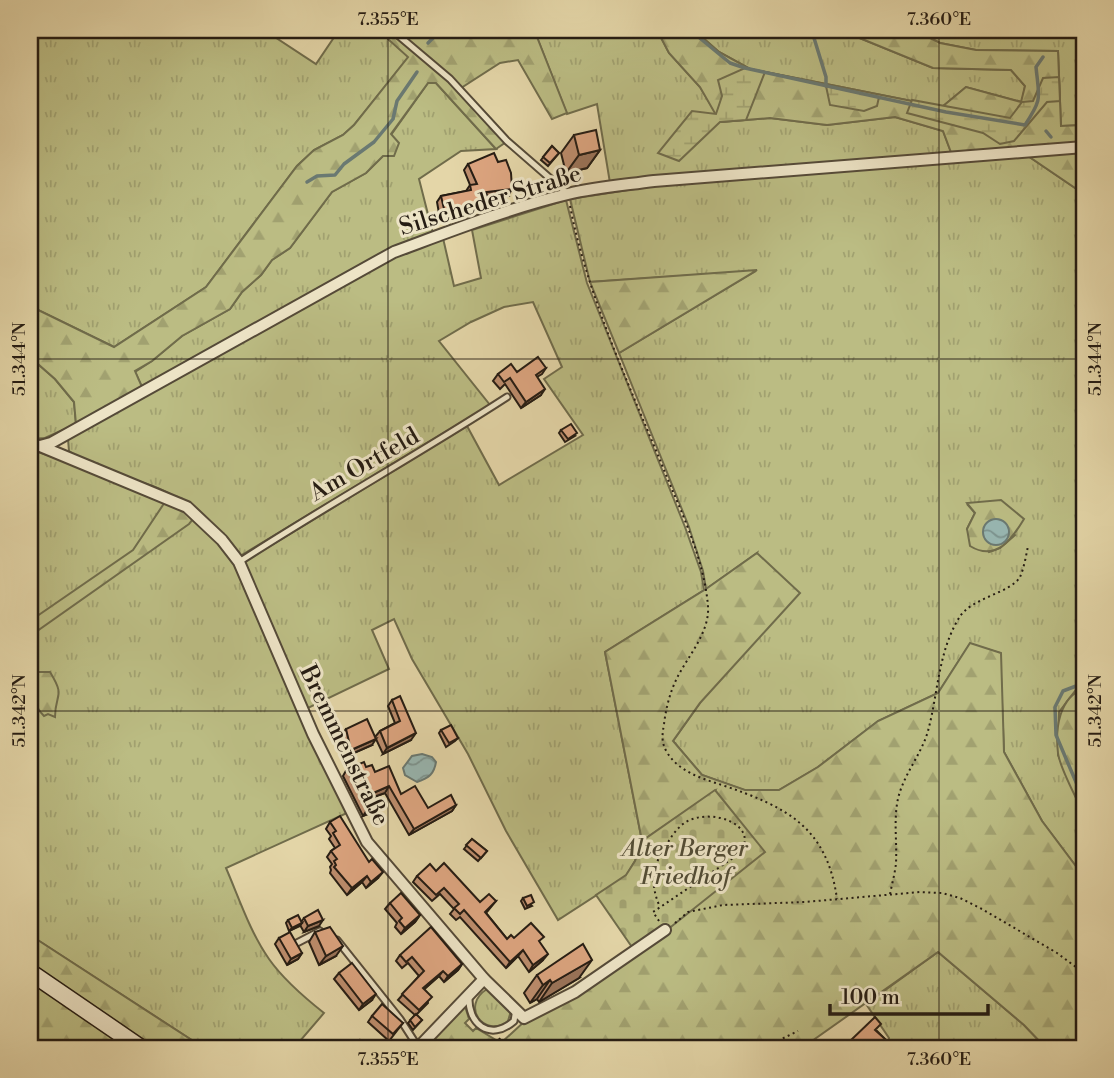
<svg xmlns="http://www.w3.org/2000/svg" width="1114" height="1078" font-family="'Libre Bodoni',serif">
<defs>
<pattern id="grass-tufts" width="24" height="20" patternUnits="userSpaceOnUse" patternTransform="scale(1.75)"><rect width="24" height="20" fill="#bbbc83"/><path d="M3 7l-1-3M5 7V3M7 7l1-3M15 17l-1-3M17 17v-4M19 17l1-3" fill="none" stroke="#a1a170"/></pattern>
<pattern id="forest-firs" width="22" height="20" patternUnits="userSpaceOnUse" patternTransform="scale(1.75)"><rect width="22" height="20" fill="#bbbc83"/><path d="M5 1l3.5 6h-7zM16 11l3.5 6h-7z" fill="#a1a170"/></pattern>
<pattern id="wetland-marsh" width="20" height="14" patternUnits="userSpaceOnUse" patternTransform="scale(1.75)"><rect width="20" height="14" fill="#bbbc83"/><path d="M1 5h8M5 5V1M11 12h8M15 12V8" fill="none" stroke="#a1a170"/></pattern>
<pattern id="cemetery-stones" width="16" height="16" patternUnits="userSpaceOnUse" patternTransform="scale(1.75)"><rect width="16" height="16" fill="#bbbc83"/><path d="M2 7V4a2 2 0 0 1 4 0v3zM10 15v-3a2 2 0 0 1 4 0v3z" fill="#a1a170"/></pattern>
<pattern id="water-waves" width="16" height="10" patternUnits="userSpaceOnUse" patternTransform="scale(1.75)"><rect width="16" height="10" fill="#98b7b2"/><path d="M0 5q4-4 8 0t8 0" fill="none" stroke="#7c9490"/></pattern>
</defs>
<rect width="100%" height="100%" fill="#e4d6a8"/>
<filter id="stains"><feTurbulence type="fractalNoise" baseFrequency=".00286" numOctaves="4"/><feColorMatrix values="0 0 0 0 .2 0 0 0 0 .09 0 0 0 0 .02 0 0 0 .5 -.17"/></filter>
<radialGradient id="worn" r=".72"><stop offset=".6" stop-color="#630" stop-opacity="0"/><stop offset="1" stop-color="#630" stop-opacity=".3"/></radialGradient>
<!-- grass -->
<g fill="url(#grass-tufts)" stroke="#706c4b" stroke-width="2" fill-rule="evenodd">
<path d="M30,30H264L316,64L339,30H378L409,57L354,125L343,135L314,150L297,166L206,287L114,347L30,306Z"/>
<path d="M538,30H657L669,53L700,87L721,122L770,118L827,125L895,117L943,131L952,155L610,183L597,104L567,114L535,32Z"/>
<path d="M694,30H840L933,68L1011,70L1025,86L1022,102L966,87L942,107L750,69L719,52Z"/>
<path d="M914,30H1084V125L1061,126L1058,51L976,50L940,43Z"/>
<path d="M428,83H436L496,149L461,151L419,179L433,234L342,275L142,387L135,372L152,361L182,336L230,309L242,292L261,275L272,260L290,248L332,192L366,173L383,156L391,135Z"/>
<path d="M1028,156L1084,194V687L1075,691L1059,712L1058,755L1084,814V877L1042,821L1004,752L1000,653L970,644L938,693L878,721L818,767L779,790H744L702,775L673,741L700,703L757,553L706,589L703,571L689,527L619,353L756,271L590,282L570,199L654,186ZM967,504L1015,535L1000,548L989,552L967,529L975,513Z"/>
<path d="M566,200L587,283L685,527L701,572L704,590L605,652L642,841L635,861L626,876L558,920L506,831L468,754L412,659L394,619L372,630L389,669L306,709L244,562L467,426L499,485L583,435L544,379L562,367L533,302L504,307L471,322L439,341L490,405L240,556C222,540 196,510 177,498C144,477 99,475 69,451L68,439L393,258L443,238L454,286L481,278L472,230Z"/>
<path d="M30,357L55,379L74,402L76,424L45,438L30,439Z"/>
<path d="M30,449C77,466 133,481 176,506C200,520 217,542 234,563L347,813L226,868C239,898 250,932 269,959C283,979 305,998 324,1013L294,1048H204L30,935Z"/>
<path d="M938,952L1024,1025L1046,1048H888L889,1038L866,1004Z"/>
<path d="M487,989L511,1011L508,1021C484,1039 460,1006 487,989Z"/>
</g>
<!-- forest -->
<g fill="url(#forest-firs)" stroke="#706c4b" stroke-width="2">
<path d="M378,30H387L455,86L506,142L496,149L436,83H428L391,134L399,143L394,156H383L366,173L332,192L290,248L272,260L261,275L242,292L230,309L182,336L152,361L135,371L142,387L76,424L74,402L55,379L30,357V306L114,347L206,287L297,166L314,150L343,135L354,125L408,57Z"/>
<path d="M393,30H538L535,32L567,113L552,119L518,60L500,63L461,88Z"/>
<path d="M657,30H694L719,52L750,69L942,107L966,87L1021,102L1025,86L1011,70L933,68L840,30H914L940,43L976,50L1058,51L1061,126L1084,125V143L952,155L943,131L895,117L827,125L770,118L720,122L700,87L669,53Z"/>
<path d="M1084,151V194L1028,156Z"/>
<path d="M757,270L619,353L590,282Z"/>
<path d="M1001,500L1024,519C1012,539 996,562 970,546L967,529L975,513L967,503Z"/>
<path d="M165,502L177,506L194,518L189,524L30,636V621L133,550Z"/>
<path d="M757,553L800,593L700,703L673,741L702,775L745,790H779L818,767L878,721L938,693L970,643L1001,653L1004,752L1042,821L1084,877V1048H1046L1024,1025L938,952L802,1048H425L465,1006L469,1019L465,1023L473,1031L476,1028L501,1043L526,1020L636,954L715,791L642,841L605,652L706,589Z"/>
<path d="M34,672H50C66,698 55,693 55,717L48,714L44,716C32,704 30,691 30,674Z"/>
<path d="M1084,688V814C1077,799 1060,769 1058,753C1055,728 1059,698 1084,688Z"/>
<path d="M30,935L204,1048H30Z"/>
</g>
<!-- wetland -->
<g fill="url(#wetland-marsh)" stroke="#706c4b" stroke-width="2">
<path d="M745,68L765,72L746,120L720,122L679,161L658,153L692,111L716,114L722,96L718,80Z"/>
<path d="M1059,77L1060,101L1047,102L1014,141L1000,144L983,133L907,113L912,100L1010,118L1022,102L1033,101L1043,78Z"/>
<path d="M826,86L879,97L877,106L864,111L830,105Z"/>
</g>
<!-- cemetery -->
<path fill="url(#cemetery-stones)" stroke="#706c4b" stroke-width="2" d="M715,790L765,852L662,934L634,950L596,895L626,875L635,861L642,841Z"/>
<!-- water -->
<g fill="url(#water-waves)" stroke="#6a7972" stroke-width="2">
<circle cx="996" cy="532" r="13"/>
<path d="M422,754L432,757L436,762C434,774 429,778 417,782L405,775L403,768L412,756Z"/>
</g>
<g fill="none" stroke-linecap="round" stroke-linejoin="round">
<!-- stream -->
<g stroke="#6a7972" stroke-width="3.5">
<path d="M690,30L730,63L745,68L946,112L1025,125C1043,98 1039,98 1036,67L1043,57"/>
<path d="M814,38L826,77V86"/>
<path d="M428,43L437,34L448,30"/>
<path d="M1046,131L1051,137"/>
<path d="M307,182L317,176L335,175L344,164L374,142L393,119L397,101L417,72"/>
<path d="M1084,683L1063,691L1055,707L1056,735L1084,801"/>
</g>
<!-- lane casing -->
<g stroke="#554a38" stroke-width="9">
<g id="lane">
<path d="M392,30L450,79L507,141L568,194"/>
<path d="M239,562C327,505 419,454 507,397"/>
<path d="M337,940L400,1019L418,1047"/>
<path d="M295,944L320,931"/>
<path d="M469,995C467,1024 490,1042 514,1021L516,1009"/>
</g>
</g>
<!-- street casing -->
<g stroke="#554a38" stroke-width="14">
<g id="street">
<path d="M30,445L40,446L187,507L222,540L239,562L313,734L367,842L484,979L524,1018L575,992L665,930"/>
<path d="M40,446L51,443L394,252C451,231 509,208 568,194C596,187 625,185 654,181L1084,147"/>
<path d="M418,1048L484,979"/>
</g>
</g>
<!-- secondary casing -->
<g stroke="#251c13" stroke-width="19">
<path id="secondary" d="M30,972L141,1048"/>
</g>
<!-- path -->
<g stroke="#251c13" stroke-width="2" stroke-dasharray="2 3.5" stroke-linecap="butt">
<path d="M242,36L248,30"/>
<path d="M570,206C588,298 629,384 664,470C682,514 704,559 708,606C710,632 688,656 677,678C670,692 666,708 664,724C662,736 661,743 668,754C680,772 703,779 722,785C787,807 827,827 837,899"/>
<path d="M890,894C892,884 895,873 896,863C897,843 894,824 897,804C901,777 921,756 928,731C938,694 938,652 959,618C970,598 1011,593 1020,577C1024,568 1026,556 1028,546"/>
<path d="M659,921L653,912L739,854C762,825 711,807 686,822C676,828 669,840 663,851C651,869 651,887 660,907"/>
<path d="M675,923L688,912L723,905L805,902L920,892L942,893L960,898L982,909L1057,953L1084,973"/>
<path d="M499,1038L507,1048"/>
<path d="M763,1048L798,1031"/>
</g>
<!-- lane -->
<use href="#lane" stroke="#ede4c6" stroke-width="5"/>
<!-- street -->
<use href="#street" stroke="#ede4c6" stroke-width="10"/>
<!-- secondary -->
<use href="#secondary" stroke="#ede4c6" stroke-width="16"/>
</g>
<!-- wall -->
<g fill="#be8e6e" stroke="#251c13" stroke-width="2">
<path d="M574,135L600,150L587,168L566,173L561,153Z"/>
<path d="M552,146L559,153L548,166L541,160Z"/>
<path d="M468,164L508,196L488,198L483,205L475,207L471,213L440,219L437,202L441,196L466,191L470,185L464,170Z"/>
<path d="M546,368L542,374L537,377L541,395L521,408L505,384L500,389L493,381L498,374Z"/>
<path d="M561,430L575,436L565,442L559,433Z"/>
<path d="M392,700L411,740L383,754L375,737L380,731L395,723L388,706Z"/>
<path d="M346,729L372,745L347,756L341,735Z"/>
<path d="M441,730L458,738L455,741L446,747L439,733Z"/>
<path d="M366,767L375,772L401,794L428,808L456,805L452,811L409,835L385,793L374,797L373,812L363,816L343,776L347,769Z"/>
<path d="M330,822L378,878L366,888L362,882L347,895L330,873L331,870L330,867L332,864L327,857L331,851L335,848L329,839L331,836L326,829Z"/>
<path d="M472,839L487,851L478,861L464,849Z"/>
<path d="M436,871L480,902L496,901L486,913L507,939L514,938L540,943L543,960L529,972L518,956L506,968L460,917L456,920L450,914L454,909L440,894L432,901L413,882L417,876Z"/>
<path d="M523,898L532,906L525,909L521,901Z"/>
<path d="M390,903L420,915L415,922L401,934L395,927L397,923L385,909Z"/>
<path d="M304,918L319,926L304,932L300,925L289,931L286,923L288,920L301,922Z"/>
<path d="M315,932L336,956L319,965L309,942Z"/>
<path d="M279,938L302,953L298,959L287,965L275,944Z"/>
<path d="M400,955L462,964L458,970L444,982L439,976L424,989L428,1003L416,1015L422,1020L413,1030L408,1023L415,1015L398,1000L419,976L408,963L402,968L396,961Z"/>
<path d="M339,973L372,1000L359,1010L334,979Z"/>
<path d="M537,975L579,978L539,1002L537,999L530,1003L524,993Z"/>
<path d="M372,1016L403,1023L389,1041L368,1022Z"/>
<path d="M877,1031L885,1039L878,1048H844L849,1042Z"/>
</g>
<!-- shaded-wall -->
<g fill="#9b745a" stroke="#251c13" stroke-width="2">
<path d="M600,150L587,168L566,173L579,155Z"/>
<path d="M512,189L508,196L482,198L486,192Z"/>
<path d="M488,199L483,205L475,207L471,213L440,219L445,213L475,201Z"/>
<path d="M545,389L541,395L521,408L526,402Z"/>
<path d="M416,733L411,740L383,754L387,748Z"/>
<path d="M376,739L372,745L347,756L351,750Z"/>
<path d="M389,786L385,793L368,799L373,793Z"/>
<path d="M456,805L452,811L409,835L414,829Z"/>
<path d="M378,806L373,812L363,816L367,810Z"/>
<path d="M383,872L378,878L366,888L371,882Z"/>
<path d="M367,876L362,882L347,895L352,888Z"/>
<path d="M420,915L415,922L401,934L405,928Z"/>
<path d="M323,920L319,926L304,932L308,926Z"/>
<path d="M302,923L300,926L289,931L292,928Z"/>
<path d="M343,946L336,956L319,965L326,956Z"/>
<path d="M523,950L518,956L506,968L510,962Z"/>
<path d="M302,953L298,959L287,965L291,959Z"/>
<path d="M548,954L543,960L529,972L533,965Z"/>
<path d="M592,960L579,978L539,1002L552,983Z"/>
<path d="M462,964L458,970L444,982L448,976Z"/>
<path d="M443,971L439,976L419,994L423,988Z"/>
<path d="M550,980L537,999L530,1003L543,985Z"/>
<path d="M376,994L372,1000L359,1010L363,1004Z"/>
</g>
<!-- building -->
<g fill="#dda580" stroke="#251c13" stroke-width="2">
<path d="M596,130L600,150L579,155L574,135Z"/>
<path d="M552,146L559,153L550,163L543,157Z"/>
<path d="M494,153L498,162L506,160L511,173L512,189L486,192L488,199L475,201L476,207L445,213L441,196L471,190L470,185L477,184L468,164Z"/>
<path d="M538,357L546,368L536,375L545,389L526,402L510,378L504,382L498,374L511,364L517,372Z"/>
<path d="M571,424L577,433L568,439L561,430Z"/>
<path d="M400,696L416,733L387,748L380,731L400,721L392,700Z"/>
<path d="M367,719L376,739L351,750L346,729Z"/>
<path d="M451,725L458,738L449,743L441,730Z"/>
<path d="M364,762L366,767L372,765L375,772L389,766L401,794L415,786L428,808L451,795L456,805L414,829L389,786L373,793L378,806L367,810L347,769Z"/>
<path d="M340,816L369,862L372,859L383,872L371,882L367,876L352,888L334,867L336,865L334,861L337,859L331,851L340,845L333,833L336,831L330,822Z"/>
<path d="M472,839L487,851L481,858L466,845Z"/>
<path d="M444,863L480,902L489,894L496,901L485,912L507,939L511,935L514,938L531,923L544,937L539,941L548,954L533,965L523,950L510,962L464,910L460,914L454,908L459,904L444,888L436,895L417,876L430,864L436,871Z"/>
<path d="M401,893L420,915L405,928L399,921L402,918L390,903Z"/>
<path d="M531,895L534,902L527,906L523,898Z"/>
<path d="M318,910L323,920L308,926L304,918Z"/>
<path d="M298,915L302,923L292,928L288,920Z"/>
<path d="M330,927L343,946L326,956L315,932Z"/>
<path d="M431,927L462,964L448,976L443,971L423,988L432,997L419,1010L402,994L424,971L412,957L406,962L400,955Z"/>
<path d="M290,932L302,953L291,959L279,938Z"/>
<path d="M583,944L592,960L552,983L550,980L543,985L537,975Z"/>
<path d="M352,963L376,994L363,1004L339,973Z"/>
<path d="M382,1004L403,1023L393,1034L372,1016Z"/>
<path d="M416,1014L422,1020L415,1027L410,1020Z"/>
<path d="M875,1017L881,1024L875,1030L885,1039L875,1048H856L849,1042Z"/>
<path d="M360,1040L369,1048H353Z"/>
</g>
<!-- ticks -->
<path fill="none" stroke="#251c13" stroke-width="2" stroke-opacity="0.45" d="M388,30V1048M939,30V1048M30,359H1084M30,711H1084"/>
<g text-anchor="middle" stroke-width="6" stroke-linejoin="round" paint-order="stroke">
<!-- street labels -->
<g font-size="24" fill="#251c13" stroke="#ede4c6">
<text transform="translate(490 200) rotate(-17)" y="8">Silscheder Straße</text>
<text transform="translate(364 464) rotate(-30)" y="8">Am Ortfeld</text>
<text transform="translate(345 745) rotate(64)" y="8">Bremmenstraße</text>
</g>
<!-- park labels -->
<g font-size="24" font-style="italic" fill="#524c35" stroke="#ede4c6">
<text x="685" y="856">Alter Berger<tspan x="685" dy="28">Friedhof</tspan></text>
</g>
</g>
<!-- margin -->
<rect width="1114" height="1078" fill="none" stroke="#e4d6a8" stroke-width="77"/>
<!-- scale -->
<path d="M830 1004v10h158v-10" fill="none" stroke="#251c13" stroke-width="3.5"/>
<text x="841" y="1004" font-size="21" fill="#251c13" stroke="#ede4c6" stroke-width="5" paint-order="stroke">100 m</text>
<rect x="38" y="38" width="1038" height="1002" fill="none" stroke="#251c13" stroke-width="2.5"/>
<g font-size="18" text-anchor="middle" fill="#251c13">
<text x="388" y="25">7.355°E</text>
<text x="939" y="25">7.360°E</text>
<text transform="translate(19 359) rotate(-90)" y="6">51.344°N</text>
<text transform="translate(1095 359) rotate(-90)" y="6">51.344°N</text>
<text transform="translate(19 711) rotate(-90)" y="6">51.342°N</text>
<text transform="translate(1095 711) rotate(-90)" y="6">51.342°N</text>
<text x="388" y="1065">7.355°E</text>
<text x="939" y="1065">7.360°E</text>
</g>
<rect width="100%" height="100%" filter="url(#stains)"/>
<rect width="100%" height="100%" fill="url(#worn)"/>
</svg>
